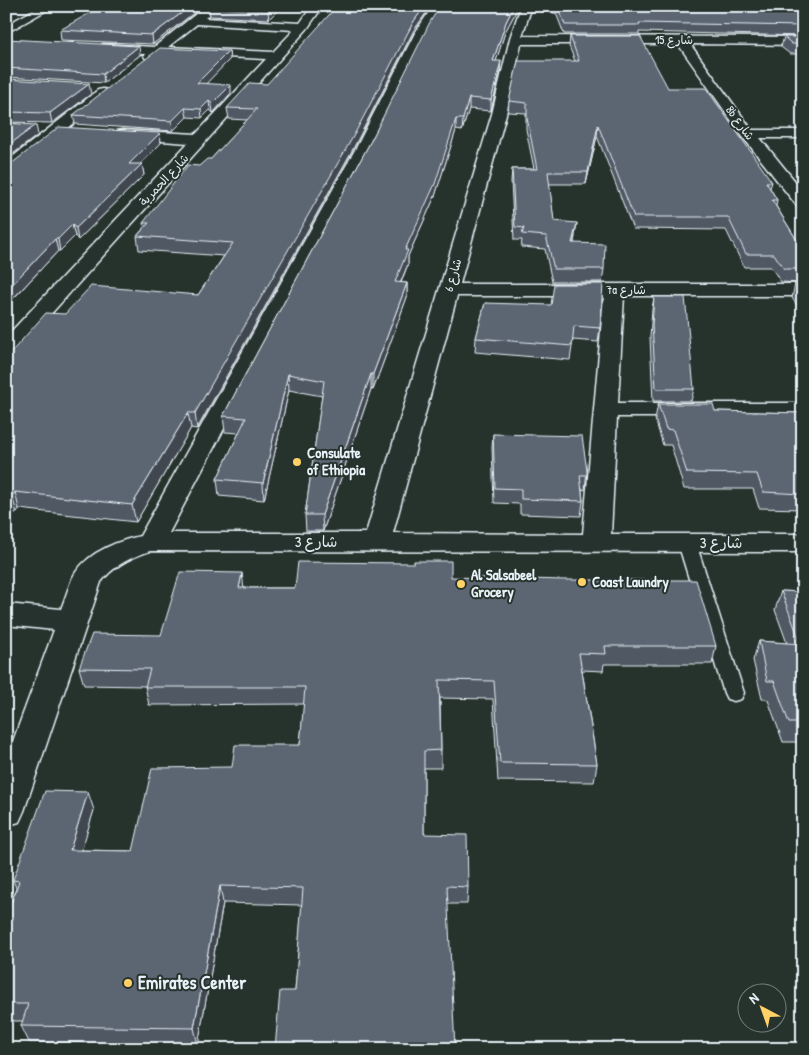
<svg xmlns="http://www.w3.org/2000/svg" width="809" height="1055" font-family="'Patrick Hand','Playpen Sans Arabic',sans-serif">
<rect width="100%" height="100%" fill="#26332d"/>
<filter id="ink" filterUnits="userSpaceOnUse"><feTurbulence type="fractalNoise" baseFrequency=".02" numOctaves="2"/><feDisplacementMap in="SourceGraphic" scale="10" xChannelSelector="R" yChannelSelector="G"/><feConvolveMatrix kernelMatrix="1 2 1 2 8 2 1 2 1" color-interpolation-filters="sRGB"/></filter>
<g filter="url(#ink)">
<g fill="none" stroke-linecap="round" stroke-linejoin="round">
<!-- service casing -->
<g stroke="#e8f1f8" stroke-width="3">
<path id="service" d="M687,537L693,539L696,543L744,693L741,699L734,701L727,699L724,693L678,543L681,539Z"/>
</g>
<!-- minor casing -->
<g stroke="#e8f1f8" stroke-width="3">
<g id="minor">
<path d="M41,6H54L6,33V25Z"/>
<path d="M206,6H218L205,18L300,23L312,6H323L307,29L14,355L6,356V337L188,143L122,138L117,137L115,134L117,131L122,130L196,134L266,59L160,54L150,60L146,59L144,56L145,54L103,52L97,48L103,44L154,47ZM197,24L294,30L273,52L168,47Z"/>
<path d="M433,6H444L428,31L372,148L169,533H366L492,114L510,38L521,6H532L522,36L803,37V45L690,44L752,130H803V138H760L803,191V207L797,206L743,137L678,44H521L506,114L460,284H803V296H624L618,403H803V417H617L611,534H803V552L150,551C131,557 113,566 101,582L24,811L19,822L6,826V760L54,630L6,625V604L61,609C65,599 68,589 72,579C84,554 114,542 140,536L356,148L416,31ZM457,296H604L583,534L393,533Z"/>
<path d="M103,89L108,90L110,93L108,96L12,173L6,175V162L98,90Z"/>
</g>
</g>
<!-- service -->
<use href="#service" fill="#26332d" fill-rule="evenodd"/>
<!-- minor -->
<use href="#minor" fill="#26332d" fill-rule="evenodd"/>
</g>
<!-- wall -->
<g fill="#4f5863" stroke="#e8f1f8">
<path d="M203,6L153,44L61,40L60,30Z"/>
<path d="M210,6H282L269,19L210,16L209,8Z"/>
<path d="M440,6H519L505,32L496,61L500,71L491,111L469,109L462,131L456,130L435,196L408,256V264L401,283H407V297L373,390L371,389L323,531H306L305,515L322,396L289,390L264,500L219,496L217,479L239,433L225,432L223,416L373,137Z"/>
<path d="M551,6H803V36L639,32V34H564L556,13H553Z"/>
<path d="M414,30L354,147L197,429L191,428L136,522L19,509L17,513L6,512V358L65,314L198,295L224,256L139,250L137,236L144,228L143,223L199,166L211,159L247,120L229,119L227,108L267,84Z"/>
<path d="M570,36L668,88L772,182L770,188L777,200L776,206L803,250V283L781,282L771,267H744L726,230L633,229L597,136L586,184H549L554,221L575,236L574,243L604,269L602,282H552L545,249L521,247L522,240H514L511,181L512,169H534L526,129V113L508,112L509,101L575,61L569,46Z"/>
<path d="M784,37H803V62L796,54H790L781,47Z"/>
<path d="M6,39L140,55L104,83L6,77Z"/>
<path d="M229,51L230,59L206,83L231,93L213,113L210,110L202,118L187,117L173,131L75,124L73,115Z"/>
<path d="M6,79L91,94L52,123L6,122Z"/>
<path d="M160,133L161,143L140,164H142L144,175L78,240L75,236L60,251H58L15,297L6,165Z"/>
<path d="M795,284H803V314L792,298Z"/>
<path d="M654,297L694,389L691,401H653L650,337L652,309Z"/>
<path d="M485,303L600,328L598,342L573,340L570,360L475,352L476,338Z"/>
<path d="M658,404L715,411L803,413V509L759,508L753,489H684L671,445H663L655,419Z"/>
<path d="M493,434L587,471L585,490L582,489L583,501L581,516L520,514V504L494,503L492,448Z"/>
<path d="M451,577L716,646L712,664H604L603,671L582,670L597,764L594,782L498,781L493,699L440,698L441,750V768H424V834L468,887L467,904H447L295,991L302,905L223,903L198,1045L29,1042L21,1026L23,1021H6V918L16,888L13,880L94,810L81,850L133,851L232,767L300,745L304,704L149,705L145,686L84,685L79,668L161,635L244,588H295Z"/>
<path d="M781,591L803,592V742H783L768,700L762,699L753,660L759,641L787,643L775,610Z"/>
</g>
<!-- shaded-wall -->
<g fill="#404750" stroke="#e8f1f8">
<path d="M191,6H203L153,44L152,35Z"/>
<path d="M272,6H282L269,19L268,11Z"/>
<path d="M425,6H431L414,30L354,147L197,429L195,413L414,21Z"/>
<path d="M514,6H519L505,32L493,71V61L506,22Z"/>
<path d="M139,46L140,55L104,83L103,74Z"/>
<path d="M229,51L230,59L198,92L197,83Z"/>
<path d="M501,61L500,71L491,111V100Z"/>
<path d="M89,84L91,94L52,123L50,113Z"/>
<path d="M231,85V93L213,113L212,104Z"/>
<path d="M469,98V109L462,131L463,119Z"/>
<path d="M209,101L210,110L202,118L201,109Z"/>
<path d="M185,108L187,117L173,131L172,121Z"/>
<path d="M456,119V130L435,196L408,256V264L395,296V282L405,250Z"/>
<path d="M36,125L38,135L6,159V147Z"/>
<path d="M598,125L597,136L586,184L588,172Z"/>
<path d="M160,133L161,143L131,174L129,164Z"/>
<path d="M142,164L144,175L78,240L76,228Z"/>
<path d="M577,223L575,236L571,256L572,243Z"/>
<path d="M72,225L75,236L60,251L58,239Z"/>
<path d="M55,239L58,251L6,306V291Z"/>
<path d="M407,283V297L373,390V374Z"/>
<path d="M288,374L289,390L264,500L263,483Z"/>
<path d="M371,374V389L323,531L322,515Z"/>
<path d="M188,413L191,428L136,522L132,505Z"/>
<path d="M15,492L19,509L17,513L12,496Z"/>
<path d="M242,573L244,590L239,588Z"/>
<path d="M88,792L94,810L76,868L70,850Z"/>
<path d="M220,886L223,903L198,1045L194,1028Z"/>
</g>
<!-- building -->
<g fill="#5c6673" stroke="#e8f1f8">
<path d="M102,6H191L152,35L60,30Z"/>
<path d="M210,6H272L268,11L209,8Z"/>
<path d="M337,6H425L414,21L354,135L195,413H188L132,505L15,492L12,496H6V358L46,313L65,314L91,286L198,295L233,243L137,236L149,223H143L188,165L199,166L207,159H211L257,109L227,108L250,83L267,84Z"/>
<path d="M440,6H514L506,22L493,61H501L491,100L469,98L463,119H456L435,184L405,250H408L395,282L407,283L373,374H371L322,515H305L324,381L288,374L263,483L217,479L246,418L223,416L373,137L430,22Z"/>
<path d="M558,6H803V26L639,23L640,25H565Z"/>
<path d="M570,36H640L668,88H706L772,182H766L777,200H772L803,250V269H784L774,254H746L728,217H634L598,125L588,172H548L554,221L577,223L572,243L605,244L604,269H554L546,236L522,234L524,228L515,227L512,169H537L527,118V103L509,101L518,61H579Z"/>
<path d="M784,37H803V49L798,44H792Z"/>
<path d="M6,39L139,46L103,74L6,68Z"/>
<path d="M160,48L229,51L197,83L231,85L212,104L209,101L201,109L185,108L172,121L73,115Z"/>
<path d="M6,79L89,84L50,113L6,112Z"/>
<path d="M6,123L36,125L6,147Z"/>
<path d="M59,127L160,133L129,164H142L76,228L72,225L58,239H55L6,291V165L11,164Z"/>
<path d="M554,284H603L600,328L574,326L572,346L476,338L485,303L551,305Z"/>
<path d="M795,284H803V295Z"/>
<path d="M654,297H685L694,389H656L652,325Z"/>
<path d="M658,404H713L715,411L803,413V494L763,492L757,474L687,473L673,430L666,429Z"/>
<path d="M493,434L582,436L587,471V475H580L583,501L521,499V489L495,488Z"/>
<path d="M414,561H451V577L565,580H696L716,646H605L606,654L579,653L597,764L500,763L494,681L439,680L441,750L424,751V834L467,835L468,887L447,886L455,1049H275L280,991H295L303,888L220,886L194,1028L21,1026L28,1004H6V918L19,881L13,880L45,791L88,792L70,850L133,851L152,768L232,767L235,745H300L305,687H145L150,669L79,668L92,634L161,635L180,572L242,573L239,588H295L298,562L414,563Z"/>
<path d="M781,591L803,592V723H789L774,681H767L759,641L801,644Z"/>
</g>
</g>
<!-- markers -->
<g fill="#ffd166" stroke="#26332d" stroke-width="2">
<circle cx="297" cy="462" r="5"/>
<circle cx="582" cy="582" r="5"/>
<circle cx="461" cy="584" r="5"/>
<circle cx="128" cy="983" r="5"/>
</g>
<g text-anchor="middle" stroke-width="4" stroke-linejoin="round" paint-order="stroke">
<!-- far-street labels -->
<g font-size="12" fill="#e8f1f8" stroke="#26332d">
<text x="674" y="44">شارع 15</text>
<text transform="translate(740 123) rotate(54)" y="4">8b شارع</text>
<text transform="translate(164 180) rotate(-47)" y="4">شارع الحمرية</text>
<text transform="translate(453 275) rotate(-74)" y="4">شارع 6</text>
<text x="626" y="294">7a شارع</text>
</g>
<!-- poi labels -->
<g font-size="15" font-weight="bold" fill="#e8f1f8" stroke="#26332d" text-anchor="start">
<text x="307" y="458">Consulate<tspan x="307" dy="17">of Ethiopia</tspan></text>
<text x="471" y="580">Al Salsabeel<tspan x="471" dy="17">Grocery</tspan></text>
<text x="592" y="587">Coast Laundry</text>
</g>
<!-- street labels -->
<g font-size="15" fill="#e8f1f8" stroke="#26332d">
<text x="316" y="547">شارع 3</text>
<text x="721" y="548">شارع 3</text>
</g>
<!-- near-poi labels -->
<g font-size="18" font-weight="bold" fill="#e8f1f8" stroke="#26332d" text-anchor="start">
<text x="138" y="989">Emirates Center</text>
</g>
</g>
<!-- margin -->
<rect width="809" height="1055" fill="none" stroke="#26332d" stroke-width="25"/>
<rect x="12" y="12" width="784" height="1030" fill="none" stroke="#e8f1f8" stroke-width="2" filter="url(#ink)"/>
<!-- north arrow -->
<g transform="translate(762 1008) rotate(319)"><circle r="24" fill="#26332d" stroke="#747f7e"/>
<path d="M0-4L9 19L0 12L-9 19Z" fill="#ffd166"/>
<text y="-8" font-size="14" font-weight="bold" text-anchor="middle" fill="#e8f1f8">N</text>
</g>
</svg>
